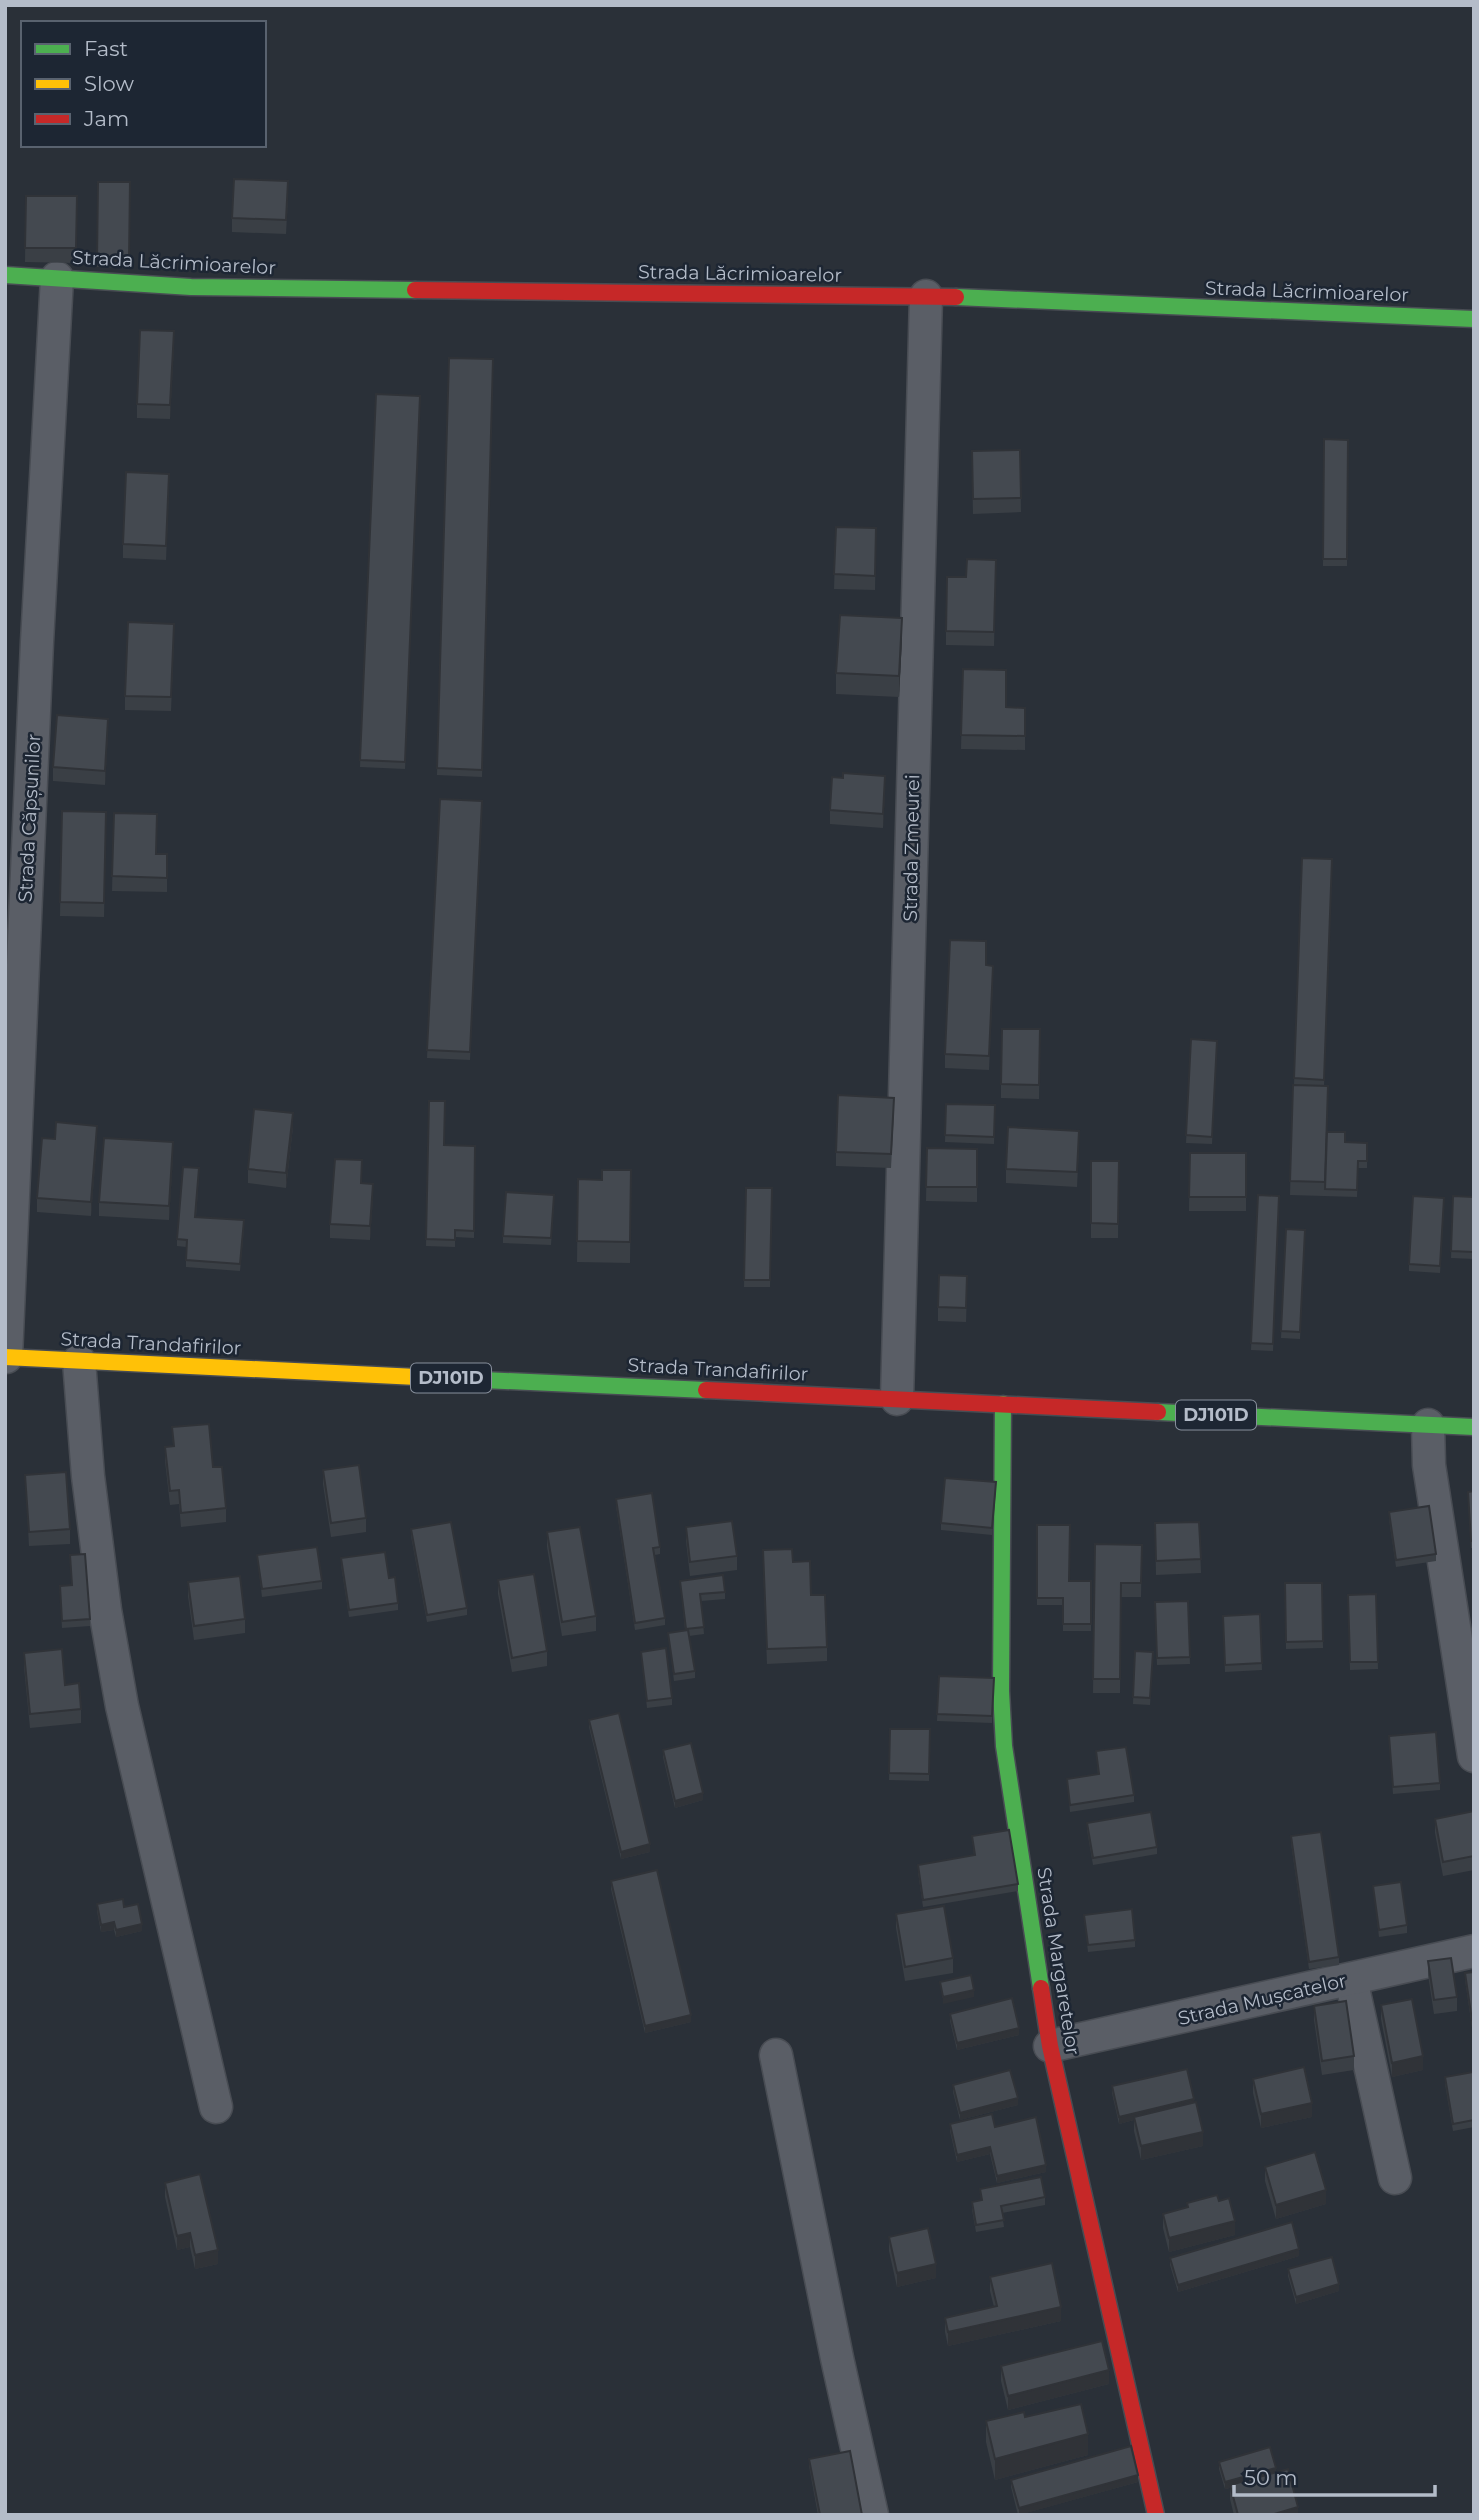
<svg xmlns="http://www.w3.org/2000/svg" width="1479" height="2520" font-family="Montserrat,sans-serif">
<rect width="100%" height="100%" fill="#2a3038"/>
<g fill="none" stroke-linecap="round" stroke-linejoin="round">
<!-- street casing -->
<g stroke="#484c53" stroke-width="35">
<g id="street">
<path d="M6,1357L37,642L57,278"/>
<path d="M79,1361L88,1476L105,1610L122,1706L216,2107"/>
<path d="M897,1399L926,296"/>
<path d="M1428,1425L1429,1465L1474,1756"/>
<path d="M1351,1979L1395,2178"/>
<path d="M1050,2046L1474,1951"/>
<path d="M776,2055L837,2358L872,2515"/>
</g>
</g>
<!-- fast casing -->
<g stroke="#484c53" stroke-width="19">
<g id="fast">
<path d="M5,275L191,287L415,290"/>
<path d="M956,297L1474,319"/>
<path d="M417,1377L706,1390"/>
<path d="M1003,1404L1001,1691L1004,1746L1041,1988"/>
<path d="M1158,1412L1474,1427"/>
</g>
</g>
<!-- slow casing -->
<g stroke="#484c53" stroke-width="19">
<path id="slow" d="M5,1357L417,1377"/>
</g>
<!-- jam casing -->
<g stroke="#484c53" stroke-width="19">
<g id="jam">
<path d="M415,290L956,297"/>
<path d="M706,1390L1158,1412"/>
<path d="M1041,1988L1050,2046L1156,2515"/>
</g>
</g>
<!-- street -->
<use href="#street" stroke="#5a5e66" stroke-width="32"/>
<!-- fast -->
<use href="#fast" stroke="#4caf50" stroke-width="16"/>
<!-- slow -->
<use href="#slow" stroke="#ffc107" stroke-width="16"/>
<!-- jam -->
<use href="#jam" stroke="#c62828" stroke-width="16"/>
</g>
<!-- wall -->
<g fill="#3a3f45">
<path d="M98,182H130L129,268L97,267Z"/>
<path d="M26,196H77L76,263L25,262Z"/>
<path d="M288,196L286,234L232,232V218Z"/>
<path d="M174,345L170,419L137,418V404Z"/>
<path d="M449,358L493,359L482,777L437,775Z"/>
<path d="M376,394L420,396L405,769L360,767Z"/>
<path d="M1324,439L1348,440L1347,566H1323Z"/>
<path d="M1020,450L1021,512L973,514L972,465Z"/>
<path d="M169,488L166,560L123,558V544Z"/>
<path d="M836,527L876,528L875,590L834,589Z"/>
<path d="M996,560L994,646L946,645V631L966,577Z"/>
<path d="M174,638L171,711L125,710V696Z"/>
<path d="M902,639L899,697L836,694V673Z"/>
<path d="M963,669L1006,707L1025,708V750L961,749Z"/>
<path d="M108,733L105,785L53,781V767Z"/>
<path d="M885,790L883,828L830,824V810Z"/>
<path d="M440,799L482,801L470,1060L427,1058Z"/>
<path d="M62,811L106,812L104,917L60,916Z"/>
<path d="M114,813L156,854H167V892L112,891Z"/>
<path d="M1302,858L1332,859L1324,1086L1327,1132L1345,1142L1367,1143V1168H1358L1357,1197L1290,1195L1293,1085H1294Z"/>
<path d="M993,980L989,1070L945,1068V1054Z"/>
<path d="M1040,1029L1039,1099L1001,1098V1084Z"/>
<path d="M1191,1039L1217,1041L1212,1144L1186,1143Z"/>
<path d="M429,1101L444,1145L475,1146L474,1238L455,1237V1247L426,1246Z"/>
<path d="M946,1104L995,1105L994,1144L945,1142Z"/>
<path d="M894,1112L891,1168L836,1166V1152Z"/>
<path d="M293,1127L286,1188L248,1183V1169Z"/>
<path d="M97,1140L91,1216L37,1212V1198Z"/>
<path d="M1079,1145L1077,1187L1006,1183V1169Z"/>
<path d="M927,1148L977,1149V1202L926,1201Z"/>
<path d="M1190,1153H1246V1211H1189Z"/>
<path d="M173,1156L169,1220L99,1216V1202Z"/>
<path d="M1091,1161H1119L1118,1238H1091Z"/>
<path d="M631,1170L630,1263L577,1262L578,1179L602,1180Z"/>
<path d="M199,1175L196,1217L244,1228L240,1271L186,1267V1247L177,1246V1239Z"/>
<path d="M362,1183L373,1198L370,1240L330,1238V1224Z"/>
<path d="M746,1188H772L770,1287H744Z"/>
<path d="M1258,1195L1279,1196L1273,1351L1251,1350Z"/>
<path d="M1453,1196L1474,1197V1259L1451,1258Z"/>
<path d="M554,1202L551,1245L503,1243V1236Z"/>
<path d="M1444,1205L1440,1273L1409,1271V1264Z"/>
<path d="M1286,1229L1305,1230L1300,1339L1281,1338Z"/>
<path d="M967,1290L966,1322L938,1321V1307Z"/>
<path d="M172,1427L213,1467L226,1508V1522L181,1527L179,1504L170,1505L165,1461V1447L173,1446Z"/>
<path d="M323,1470L366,1518V1532L331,1537L323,1484Z"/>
<path d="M25,1475L70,1529V1544L29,1546Z"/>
<path d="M996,1489L992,1535L941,1530V1523Z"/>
<path d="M1474,1491V1548H1471L1468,1499Z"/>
<path d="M616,1499L660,1547V1554L655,1555L665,1618V1625L635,1630L616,1506Z"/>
<path d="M1389,1512L1436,1554V1561L1396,1567L1389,1519Z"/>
<path d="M1199,1522L1201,1573L1156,1575L1155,1523Z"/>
<path d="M1037,1525L1069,1581H1091V1631H1063V1605H1037Z"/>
<path d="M686,1527L737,1556V1570L690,1576L686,1541Z"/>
<path d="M411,1529L467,1608V1615L427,1622L411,1536Z"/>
<path d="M547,1532L596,1616V1631L562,1636L547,1547Z"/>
<path d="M1095,1544L1142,1545L1141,1597H1121L1120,1693H1093Z"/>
<path d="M257,1555L322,1581V1589L262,1597Z"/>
<path d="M341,1558L389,1578L398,1603V1610L349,1617L341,1565Z"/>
<path d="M793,1562L811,1595L827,1647V1661L767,1664L763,1564Z"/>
<path d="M498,1580L547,1651V1666L512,1672L498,1594Z"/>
<path d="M680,1581L725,1592V1599L701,1601L704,1634L689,1636L695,1671V1678L674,1681L668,1633L685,1630Z"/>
<path d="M188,1582L245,1619V1633L194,1640L188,1596Z"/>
<path d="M1285,1583H1322L1323,1648L1286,1649Z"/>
<path d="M60,1594L90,1619V1626L62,1628Z"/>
<path d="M1376,1594L1378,1669L1350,1670L1348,1595Z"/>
<path d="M1188,1601L1190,1664L1157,1665L1155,1602Z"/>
<path d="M1260,1614L1262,1670L1225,1672L1223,1616Z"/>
<path d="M1135,1651L1153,1652L1150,1705L1133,1704Z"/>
<path d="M641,1652L672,1698V1705L647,1708Z"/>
<path d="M24,1653L65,1685L81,1709V1723L30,1728L24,1667Z"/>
<path d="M939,1676L994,1678L992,1723L937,1721Z"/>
<path d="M589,1720L650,1852L621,1859L589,1727Z"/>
<path d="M890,1729H930L929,1781L889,1780Z"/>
<path d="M1389,1736L1440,1783V1790L1393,1794Z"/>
<path d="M663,1750L703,1800L675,1808L663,1757Z"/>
<path d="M1096,1751L1134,1795V1802L1070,1812L1067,1779L1098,1775Z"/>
<path d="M1474,1811V1870L1443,1876L1435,1833V1819Z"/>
<path d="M1087,1823L1157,1847V1854L1093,1865L1087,1830Z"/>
<path d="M972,1836L1018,1884V1891L923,1907L918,1872V1865L974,1856Z"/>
<path d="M1291,1836L1339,1957V1965L1309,1969L1291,1843Z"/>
<path d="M611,1881L691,2022L645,2033L611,1889Z"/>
<path d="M1373,1886L1407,1925V1933L1379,1937Z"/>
<path d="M97,1904L124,1907L142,1931L116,1937L114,1930L101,1932L97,1911Z"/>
<path d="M896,1914L953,1958V1973L905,1981L896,1928Z"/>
<path d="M1084,1915L1135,1940V1947L1088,1952Z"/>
<path d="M1428,1961L1457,1997V2011L1434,2014L1428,1975Z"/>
<path d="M1474,1972V2041L1465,1980V1973Z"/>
<path d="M1381,2005L1423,2070L1392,2077L1381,2019Z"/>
<path d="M1314,2006L1354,2056V2070L1322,2075L1314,2020Z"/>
<path d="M950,2014L1019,2035L957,2050L950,2021Z"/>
<path d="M1445,2077L1474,2080V2127L1453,2131L1445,2084Z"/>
<path d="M1253,2079L1312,2117L1261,2128L1253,2093Z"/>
<path d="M953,2085L1018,2105L960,2120L953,2092Z"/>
<path d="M1112,2086L1194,2103L1203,2146L1141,2160L1134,2131V2120L1119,2124L1112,2093Z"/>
<path d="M950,2124L995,2127L1046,2172L997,2183L990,2154L957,2162L950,2131Z"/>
<path d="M1265,2167L1326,2204L1276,2219L1265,2181Z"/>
<path d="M165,2183L218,2264L195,2269L190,2247L177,2250L165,2197Z"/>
<path d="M980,2189L1045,2197V2205L1002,2213L1004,2227L976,2232L972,2210V2202L981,2201Z"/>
<path d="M1187,2203L1235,2235L1169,2252L1163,2228V2214L1187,2207Z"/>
<path d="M889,2237L936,2278L897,2287L889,2251Z"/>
<path d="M1299,2256L1178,2292L1170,2265V2258Z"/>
<path d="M1288,2269L1339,2291L1296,2304L1288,2276Z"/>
<path d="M990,2277L1061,2321L948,2346L945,2332V2318L994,2307L990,2291Z"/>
<path d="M1001,2366L1109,2384L1008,2410L1001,2381Z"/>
<path d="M1025,2417L1088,2455L995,2480L986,2442V2421Z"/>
<path d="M809,2459L862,2515H818L809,2466Z"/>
<path d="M1219,2462L1298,2515H1234L1230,2499V2488L1225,2489L1219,2469Z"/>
<path d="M1011,2480L1138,2482L1018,2515L1011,2487Z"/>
</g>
<!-- shaded-wall -->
<g fill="#303338">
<path d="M174,331V345L170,419V405Z"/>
<path d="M902,618V639L899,697V676Z"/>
<path d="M108,719V733L105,785V771Z"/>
<path d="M885,776V790L883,828V814Z"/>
<path d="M293,1113V1127L286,1188V1173Z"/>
<path d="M97,1126V1140L91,1216V1202Z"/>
<path d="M173,1142V1156L169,1220V1206Z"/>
<path d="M373,1184V1198L370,1240V1226Z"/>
<path d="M703,1793V1800L675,1808V1801Z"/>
<path d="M650,1844V1852L621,1859V1852Z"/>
<path d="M114,1922V1930L101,1932V1925Z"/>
<path d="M142,1924V1931L116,1937V1930Z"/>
<path d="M974,1990V1997L943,2004V1997Z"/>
<path d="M691,2015V2022L645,2033V2026Z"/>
<path d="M1019,2028V2035L957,2050V2043Z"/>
<path d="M1423,2056V2070L1392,2077V2063Z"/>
<path d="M1018,2098V2105L960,2120V2113Z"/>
<path d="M1194,2099V2106L1134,2117V2120L1119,2124V2117Z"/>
<path d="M1312,2103V2117L1261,2128V2114Z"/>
<path d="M1203,2132V2146L1141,2160V2146Z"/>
<path d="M990,2147V2154L957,2162V2155Z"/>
<path d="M1046,2165V2172L997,2183V2176Z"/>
<path d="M1326,2190V2204L1276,2219V2205Z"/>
<path d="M1235,2221V2235L1169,2252V2238Z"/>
<path d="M190,2233V2247L177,2250V2236Z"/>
<path d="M1299,2249V2256L1178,2292V2285Z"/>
<path d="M218,2250V2264L195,2269V2255Z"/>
<path d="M936,2264V2278L897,2287V2273Z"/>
<path d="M1339,2284V2291L1296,2304V2297Z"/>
<path d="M1061,2307V2321L948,2346V2332Z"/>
<path d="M1109,2370V2384L1008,2410V2396Z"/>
<path d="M1088,2434V2455L995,2480V2459Z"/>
<path d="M1276,2468V2475L1230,2485V2488L1225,2489V2482Z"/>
<path d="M1138,2475V2482L1019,2515V2508Z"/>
<path d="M1298,2507V2515H1271Z"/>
</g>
<!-- building -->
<g fill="#444950" stroke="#303338" stroke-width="2">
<path d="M234,179L288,181L286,220L232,218Z"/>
<path d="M98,182H130L129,261L97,260Z"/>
<path d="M26,196H77L76,248H25Z"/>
<path d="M140,330L174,331L170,405L137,404Z"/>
<path d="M449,358L493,359L482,770L437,768Z"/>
<path d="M376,394L420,396L405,762L360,760Z"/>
<path d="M1324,439L1348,440L1347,559H1323Z"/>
<path d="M1020,450L1021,498L973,499L972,451Z"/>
<path d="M126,472L169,474L166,546L123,544Z"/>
<path d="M836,527L876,528L875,576L834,574Z"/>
<path d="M967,559L996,560L994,632L946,631L947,577H966Z"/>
<path d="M840,615L902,618L899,676L836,673Z"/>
<path d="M128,622L174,624L171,697L125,696Z"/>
<path d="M963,669L1006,670V707L1025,708V736L961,735Z"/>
<path d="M57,715L108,719L105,771L53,767Z"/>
<path d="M843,773L885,776L883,814L830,810L832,777L843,778Z"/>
<path d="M440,799L482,801L470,1052L427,1050Z"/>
<path d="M62,811L106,812L104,903L60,902Z"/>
<path d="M114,813L157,814L156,854H167V878L112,876Z"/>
<path d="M1302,858L1332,859L1324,1080L1294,1078Z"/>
<path d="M950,940L986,941V965L993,966L989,1056L945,1054Z"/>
<path d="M1002,1029H1040L1039,1085L1001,1084Z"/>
<path d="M1191,1039L1217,1041L1212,1137L1186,1135Z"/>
<path d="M1293,1085L1328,1086L1325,1182L1290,1181Z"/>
<path d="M838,1095L894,1098L891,1154L836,1152Z"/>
<path d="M429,1101H445L444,1145L475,1146L474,1231L455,1230V1240L426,1239Z"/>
<path d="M946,1104L995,1105L994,1137L945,1135Z"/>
<path d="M254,1109L293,1113L286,1173L248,1169Z"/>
<path d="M56,1122L97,1126L91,1202L37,1198L42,1138L55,1139Z"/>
<path d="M1008,1127L1079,1131L1077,1172L1006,1169Z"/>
<path d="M1327,1132H1345V1142L1367,1143V1161H1358L1357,1190L1325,1189Z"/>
<path d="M104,1138L173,1142L169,1206L99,1202Z"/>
<path d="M927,1148L977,1149V1187H926Z"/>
<path d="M1190,1153H1246V1197H1189Z"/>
<path d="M335,1159L362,1160L361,1183L373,1184L370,1226L330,1224Z"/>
<path d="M1091,1161H1119L1118,1224L1091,1223Z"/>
<path d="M183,1167L199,1168L195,1217L244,1220L240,1264L186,1260L187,1240L177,1239Z"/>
<path d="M602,1170H631L630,1242L577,1241L578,1179L602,1180Z"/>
<path d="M746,1188H772L770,1280H744Z"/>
<path d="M506,1192L554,1195L551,1238L503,1236Z"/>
<path d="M1258,1195L1279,1196L1273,1344L1251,1343Z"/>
<path d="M1413,1196L1444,1198L1440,1266L1409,1264Z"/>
<path d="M1453,1196L1474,1197V1252L1451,1251Z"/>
<path d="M1286,1229L1305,1230L1300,1332L1281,1331Z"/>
<path d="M939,1275L967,1276L966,1308L938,1307Z"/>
<path d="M209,1424L213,1467H222L226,1508L181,1513L179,1490L170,1491L165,1447L174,1446L172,1427Z"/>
<path d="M359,1465L366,1518L331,1523L323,1470Z"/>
<path d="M66,1472L70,1529L29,1532L25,1475Z"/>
<path d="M945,1478L996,1482L992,1528L941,1523Z"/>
<path d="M1474,1491V1540L1471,1541L1468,1492Z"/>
<path d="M652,1493L660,1547L653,1548L665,1618L635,1623L616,1499Z"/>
<path d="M1429,1506L1436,1554L1396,1560L1389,1512Z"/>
<path d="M732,1521L737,1556L690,1562L686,1527Z"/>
<path d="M451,1522L467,1608L427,1615L411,1529Z"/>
<path d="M1199,1522L1201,1559L1156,1561L1155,1523Z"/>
<path d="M1037,1525H1070L1069,1581H1091V1624H1063V1598H1037Z"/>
<path d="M580,1527L596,1616L562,1622L547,1532Z"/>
<path d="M1095,1544L1142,1545L1141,1583H1121L1120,1679H1093Z"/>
<path d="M317,1547L322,1581L262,1589L257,1555Z"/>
<path d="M792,1549L793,1562L810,1561L811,1595H825L827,1647L767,1649L763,1550Z"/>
<path d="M385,1552L389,1578L395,1577L398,1603L349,1610L341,1558Z"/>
<path d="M85,1554L90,1619L62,1621L60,1586L72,1585L70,1555Z"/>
<path d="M534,1574L547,1651L512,1658L498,1580Z"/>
<path d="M723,1575L725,1592L700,1594L704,1627L686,1629L680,1581Z"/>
<path d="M240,1576L245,1619L194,1626L188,1582Z"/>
<path d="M1285,1583H1322L1323,1641L1286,1642Z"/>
<path d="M1376,1594L1378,1662H1350L1348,1595Z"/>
<path d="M1188,1601L1190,1657L1157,1658L1155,1602Z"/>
<path d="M1260,1614L1262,1663L1225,1665L1223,1616Z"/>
<path d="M688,1630L695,1671L674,1674L668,1633Z"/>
<path d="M666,1648L672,1698L647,1701L641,1652Z"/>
<path d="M62,1649L65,1685L79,1683L81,1709L30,1714L24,1653Z"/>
<path d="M1135,1651L1153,1652L1150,1698L1133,1697Z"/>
<path d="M939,1676L994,1678L992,1716L937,1714Z"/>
<path d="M619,1713L650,1844L621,1852L589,1720Z"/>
<path d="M890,1729H930L929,1774L889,1773Z"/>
<path d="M1436,1732L1440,1783L1393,1787L1389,1736Z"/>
<path d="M691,1743L703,1793L675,1801L663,1750Z"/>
<path d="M1126,1747L1134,1795L1070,1805L1067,1779L1099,1774L1096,1751Z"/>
<path d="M1474,1811V1856L1443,1862L1435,1819Z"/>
<path d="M1151,1812L1157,1847L1093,1858L1087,1823Z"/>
<path d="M1009,1830L1018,1884L923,1900L918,1865L975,1855L972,1836Z"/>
<path d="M1321,1832L1339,1957L1309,1962L1291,1836Z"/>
<path d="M657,1870L691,2015L645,2026L611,1881Z"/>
<path d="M1401,1882L1407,1925L1379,1930L1373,1886Z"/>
<path d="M123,1899L124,1907L138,1904L142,1924L116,1930L114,1922L101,1925L97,1904Z"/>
<path d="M944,1906L953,1958L905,1967L896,1914Z"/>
<path d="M1132,1909L1135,1940L1088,1945L1084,1915Z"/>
<path d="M1451,1958L1457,1997L1434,2000L1428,1961Z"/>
<path d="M1474,1972V2034L1465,1973Z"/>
<path d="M971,1975L974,1990L943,1997L940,1982Z"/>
<path d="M1012,1998L1019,2028L957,2043L950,2014Z"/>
<path d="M1412,1999L1423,2056L1392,2063L1381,2005Z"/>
<path d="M1346,2001L1354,2056L1322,2061L1314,2006Z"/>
<path d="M1304,2067L1312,2103L1261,2114L1253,2079Z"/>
<path d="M1187,2069L1194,2099L1119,2117L1112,2086Z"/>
<path d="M1010,2070L1018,2098L960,2113L953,2085Z"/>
<path d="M1473,2072L1474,2080V2120L1453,2124L1445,2077Z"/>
<path d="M1196,2102L1203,2132L1141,2146L1134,2117Z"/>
<path d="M992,2114L995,2127L1036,2117L1046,2165L997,2176L990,2147L957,2155L950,2124Z"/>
<path d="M1315,2152L1326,2190L1276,2205L1265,2167Z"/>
<path d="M200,2174L218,2250L195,2255L190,2233L177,2236L165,2183Z"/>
<path d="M1041,2177L1045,2197L1001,2206L1004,2220L976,2225L972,2202L982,2200L980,2189Z"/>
<path d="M1217,2195L1219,2201L1229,2198L1235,2221L1169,2238L1163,2214L1188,2207L1187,2203Z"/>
<path d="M1292,2222L1299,2249L1178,2285L1170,2258Z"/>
<path d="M928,2228L936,2264L897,2273L889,2237Z"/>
<path d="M1332,2257L1339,2284L1296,2297L1288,2269Z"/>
<path d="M1052,2263L1061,2307L948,2332L945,2318L997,2306L990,2277Z"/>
<path d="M1102,2341L1109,2370L1008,2396L1001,2366Z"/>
<path d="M1081,2404L1088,2434L995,2459L986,2421L1024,2412L1025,2417Z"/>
<path d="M1131,2446L1138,2475L1019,2508L1011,2480Z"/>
<path d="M1270,2447L1276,2468L1225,2482L1219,2462Z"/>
<path d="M850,2451L862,2515H820L809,2459Z"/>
<path d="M1288,2469L1298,2507L1271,2515H1238L1230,2485Z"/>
</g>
<g text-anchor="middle" stroke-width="5" stroke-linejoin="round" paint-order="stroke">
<!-- shield labels -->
<g fill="#1d2633" stroke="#878f9c" stroke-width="2">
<rect x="411" y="1363.5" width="80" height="29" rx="5"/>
<rect x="1176" y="1400.5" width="80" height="29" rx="5"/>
</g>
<g font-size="18" font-weight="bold" fill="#b4bcc9">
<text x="451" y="1384">DJ101D</text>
<text x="1216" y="1421">DJ101D</text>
</g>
<!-- street labels -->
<g font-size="19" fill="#b4bcc9" stroke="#1d2633">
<text transform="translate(174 262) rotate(3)" y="7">Strada Lăcrimioarelor</text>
<text transform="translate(740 273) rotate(1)" y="7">Strada Lăcrimioarelor</text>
<text transform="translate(1307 291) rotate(2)" y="7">Strada Lăcrimioarelor</text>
<text transform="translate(29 818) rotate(-87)" y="7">Strada Căpșunilor</text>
<text transform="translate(911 848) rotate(-89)" y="7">Strada Zmeurei</text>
<text transform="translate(151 1343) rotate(3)" y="7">Strada Trandafirilor</text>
<text transform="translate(718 1369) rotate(3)" y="7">Strada Trandafirilor</text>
<text transform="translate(1059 1961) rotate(81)" y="7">Strada Margaretelor</text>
<text transform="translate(1262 1999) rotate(-13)" y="7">Strada Mușcatelor</text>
</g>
</g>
<!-- border -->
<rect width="1479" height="2520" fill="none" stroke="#b4bcc9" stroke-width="14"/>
<!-- legend -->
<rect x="21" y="21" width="245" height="126" fill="#1d2633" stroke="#59626f" stroke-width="2"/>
<rect x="35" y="44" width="35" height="10" fill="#4caf50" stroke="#59626f" stroke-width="2"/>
<text x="84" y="56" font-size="21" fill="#b4bcc9">Fast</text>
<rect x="35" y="79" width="35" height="10" fill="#ffc107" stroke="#59626f" stroke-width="2"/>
<text x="84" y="91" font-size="21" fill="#b4bcc9">Slow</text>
<rect x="35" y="114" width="35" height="10" fill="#c62828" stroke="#59626f" stroke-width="2"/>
<text x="84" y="126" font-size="21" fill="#b4bcc9">Jam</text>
<!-- scale -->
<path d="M1234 2485v10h201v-10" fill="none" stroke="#b4bcc9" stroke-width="3.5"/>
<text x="1244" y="2485" font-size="21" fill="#b4bcc9" stroke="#1d2633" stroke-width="5" paint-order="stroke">50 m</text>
</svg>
